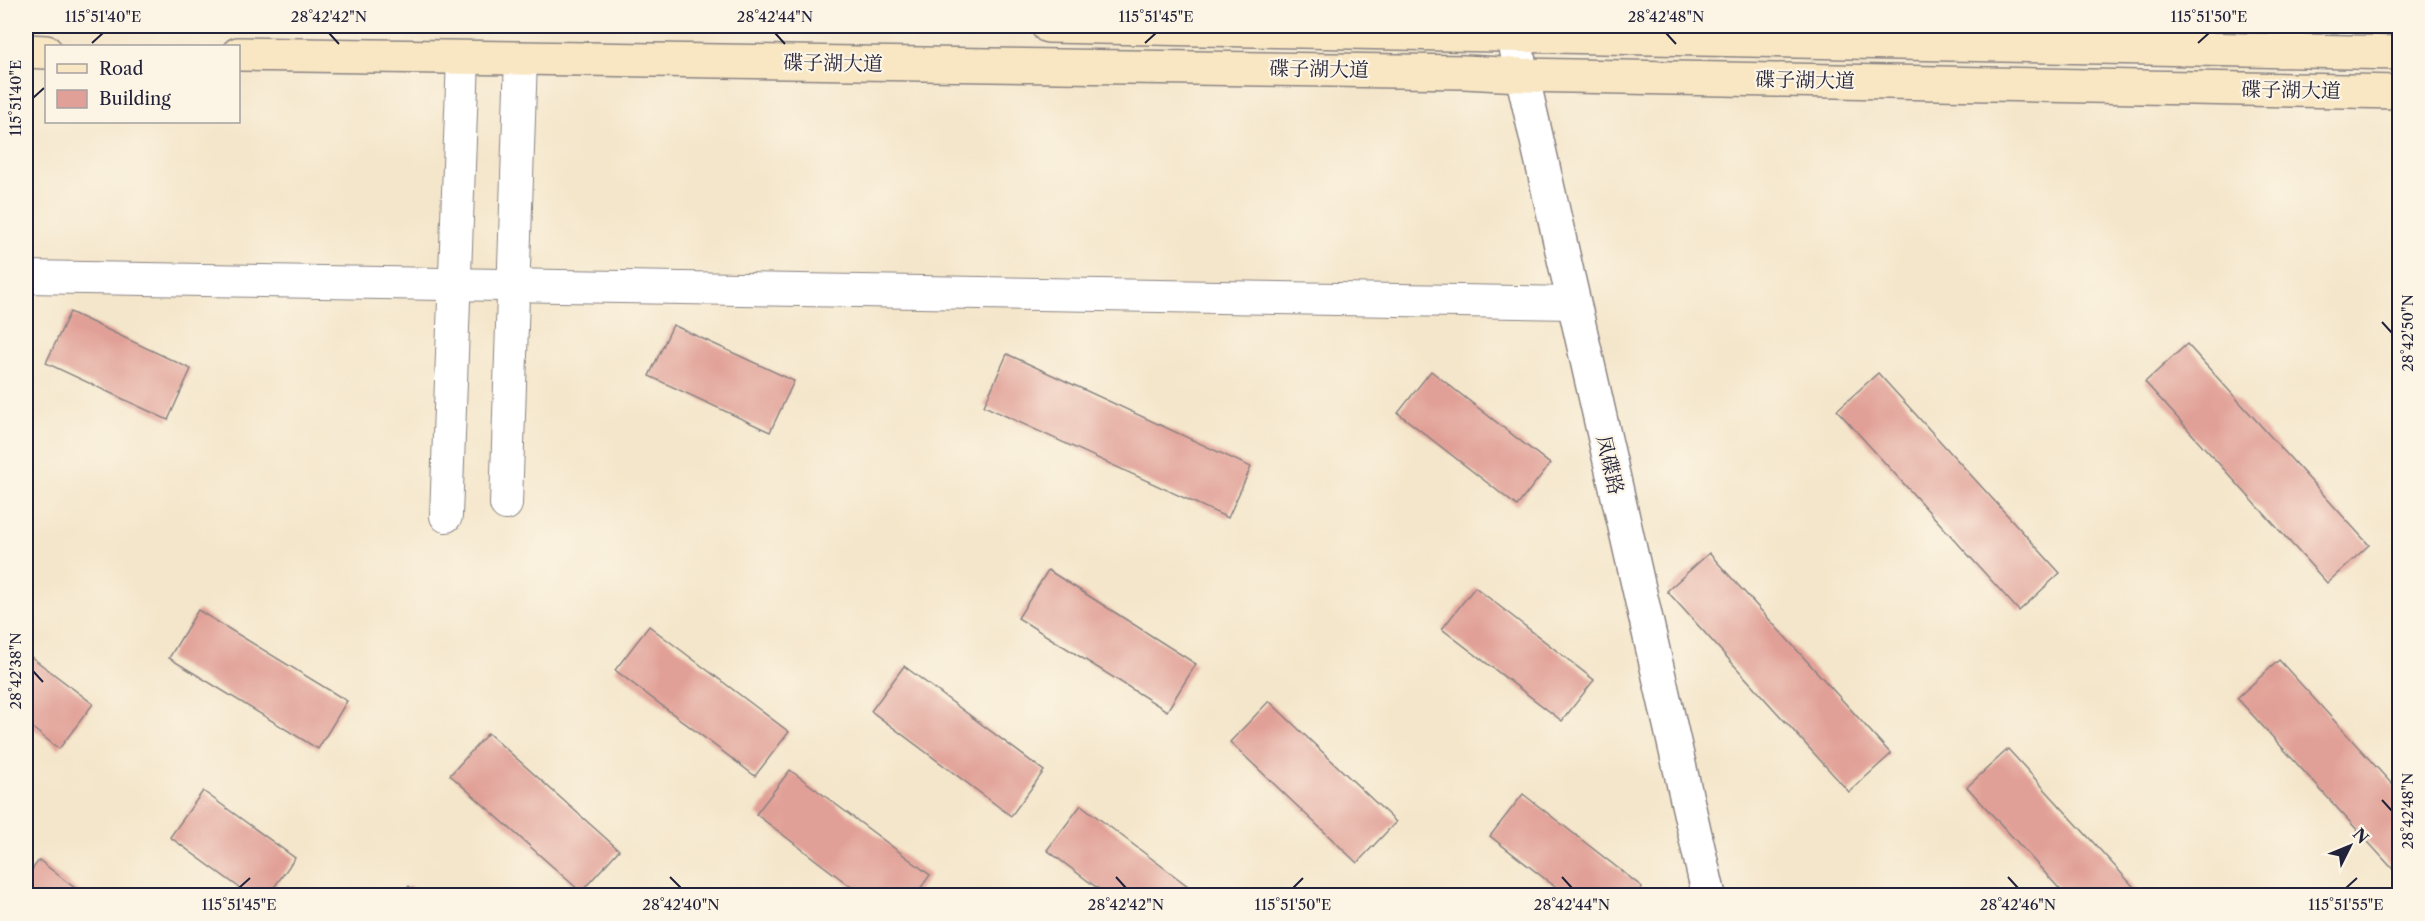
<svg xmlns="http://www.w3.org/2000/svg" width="2425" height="921" font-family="'Libre Caslon Text','Noto Serif SC',serif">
<rect width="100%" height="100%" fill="#fcf5e5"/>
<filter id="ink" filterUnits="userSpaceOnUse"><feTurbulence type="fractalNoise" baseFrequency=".0167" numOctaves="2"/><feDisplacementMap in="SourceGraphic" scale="12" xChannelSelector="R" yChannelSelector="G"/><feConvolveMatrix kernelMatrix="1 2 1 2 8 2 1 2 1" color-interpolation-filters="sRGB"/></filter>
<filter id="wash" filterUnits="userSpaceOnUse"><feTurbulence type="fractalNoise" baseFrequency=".008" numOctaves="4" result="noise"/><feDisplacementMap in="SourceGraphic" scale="24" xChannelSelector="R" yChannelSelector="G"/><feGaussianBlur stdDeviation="1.35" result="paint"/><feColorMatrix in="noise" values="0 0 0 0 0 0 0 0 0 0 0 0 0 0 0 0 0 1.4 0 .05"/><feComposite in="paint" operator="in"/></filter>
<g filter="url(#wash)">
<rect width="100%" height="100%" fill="#f4e6cb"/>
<g id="blocks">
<!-- building -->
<g fill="#e1a097">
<path d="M70,312L191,369L168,420L46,363Z"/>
<path d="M673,325L794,381L770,432L649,376Z"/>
<path d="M2187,344L2369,545L2327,583L2145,382Z"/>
<path d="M1007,354L1251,467L1228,518L984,406Z"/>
<path d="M1431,371L1550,464L1517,506L1398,413Z"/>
<path d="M1878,373L2060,573L2019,611L1837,410Z"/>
<path d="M1709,553L1891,754L1849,792L1667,591Z"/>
<path d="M1048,570L1196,664L1167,711L1018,618Z"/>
<path d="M1475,587L1594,680L1562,721L1442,629Z"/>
<path d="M198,610L347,701L318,749L169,658Z"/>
<path d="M649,626L789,732L755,776L615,670Z"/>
<path d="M26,653L93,704L59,749L26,723Z"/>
<path d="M2279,660L2400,793V877L2237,698Z"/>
<path d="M904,666L1044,771L1011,816L871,711Z"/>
<path d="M1269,701L1396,822L1357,863L1230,742Z"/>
<path d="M488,733L619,850L581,892L450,775Z"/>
<path d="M2008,749L2142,896H2066L1967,787Z"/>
<path d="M790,770L930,875L915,896H863L756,814Z"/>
<path d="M203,791L295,858L268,896H251L170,837Z"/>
<path d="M1523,794L1642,887L1635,896H1567L1490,836Z"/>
<path d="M1081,805L1201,896H1108L1047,850Z"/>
<path d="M39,860L85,896H26V878Z"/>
<path d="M409,886L422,896H402Z"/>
<path d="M1840,888L1847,896H1832Z"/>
</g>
</g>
</g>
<g filter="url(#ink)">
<use href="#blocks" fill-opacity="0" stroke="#8b8483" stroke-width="1.5"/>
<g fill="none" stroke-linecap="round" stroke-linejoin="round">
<!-- minor casing -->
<g stroke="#8b8483" stroke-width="34">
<g id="minor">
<path d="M26,277L1573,303"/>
<path d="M506,504L521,58"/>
<path d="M446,516L463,58"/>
</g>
</g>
<!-- tertiary casing -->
<g stroke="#8b8483" stroke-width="36">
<path id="tertiary" d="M1513,35L1709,896"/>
</g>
<!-- secondary casing -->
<g stroke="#8b8483" stroke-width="36">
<g id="secondary">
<path d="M1048,26L2400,53"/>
<path d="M26,51L46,52"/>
<path d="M238,54L1464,72L1521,75L2400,92"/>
</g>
</g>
<!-- minor -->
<use href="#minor" stroke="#fff" stroke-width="32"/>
<!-- tertiary -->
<use href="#tertiary" stroke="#fff" stroke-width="33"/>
<!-- secondary -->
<use href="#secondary" stroke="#f9e7c3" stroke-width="33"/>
</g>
</g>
<!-- ticks -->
<path fill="none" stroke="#22223b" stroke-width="2" d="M329,33L339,44M775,33L785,44M1666,33L1676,44M92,43L103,33M1145,43L1156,33M2198,43L2209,33M33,98L44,88M2382,322L2392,333M33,671L43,682M2382,800L2392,811M670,877L681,888M1116,877L1126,888M1562,877L1572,888M2008,877L2018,888M239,888L250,878M1293,888L1303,878M2346,888L2357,878"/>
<g text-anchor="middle" stroke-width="4.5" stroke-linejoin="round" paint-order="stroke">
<!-- street labels -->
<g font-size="20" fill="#22223b" stroke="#fcf5e5">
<text transform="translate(833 63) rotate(1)" y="7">碟子湖大道</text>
<text transform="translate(1319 69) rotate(1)" y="7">碟子湖大道</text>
<text transform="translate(1805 80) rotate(1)" y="7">碟子湖大道</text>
<text transform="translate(2291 90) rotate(1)" y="7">碟子湖大道</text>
<text transform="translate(1610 465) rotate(77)" y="7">凤碟路</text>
</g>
</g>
<!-- margin -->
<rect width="2425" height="921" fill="none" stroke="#fcf5e5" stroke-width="66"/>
<!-- legend -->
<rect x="45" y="45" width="195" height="78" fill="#fcf5e5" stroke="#a5a1a1" stroke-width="1.5"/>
<rect x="57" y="64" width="30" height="9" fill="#f9e7c3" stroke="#a5a1a1" stroke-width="1.5"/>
<text x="99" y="75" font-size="18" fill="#22223b">Road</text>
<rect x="57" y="90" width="30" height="18" fill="#e1a097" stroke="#a5a1a1" stroke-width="1.5"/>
<text x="99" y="105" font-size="18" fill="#22223b">Building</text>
<!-- north arrow -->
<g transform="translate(2350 846) rotate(47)" stroke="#fcf5e5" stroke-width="4.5" paint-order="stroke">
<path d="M0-4.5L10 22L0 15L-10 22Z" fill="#22223b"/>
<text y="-9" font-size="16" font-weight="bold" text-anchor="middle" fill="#22223b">N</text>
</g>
<rect x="33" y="33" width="2359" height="855" fill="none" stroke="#22223b" stroke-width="2"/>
<g font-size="15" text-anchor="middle" fill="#22223b">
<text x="103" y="22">115°51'40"E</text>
<text x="329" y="22">28°42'42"N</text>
<text x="775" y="22">28°42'44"N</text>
<text x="1156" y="22">115°51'45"E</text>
<text x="1666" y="22">28°42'48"N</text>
<text x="2209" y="22">115°51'50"E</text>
<text transform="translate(16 98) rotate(-90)" y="5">115°51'40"E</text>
<text transform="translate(2408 333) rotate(-90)" y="5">28°42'50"N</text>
<text transform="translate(16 671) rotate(-90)" y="5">28°42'38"N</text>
<text transform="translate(2408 811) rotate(-90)" y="5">28°42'48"N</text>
<text x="239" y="910">115°51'45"E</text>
<text x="681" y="910">28°42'40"N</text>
<text x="1126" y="910">28°42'42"N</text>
<text x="1293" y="910">115°51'50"E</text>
<text x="1572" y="910">28°42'44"N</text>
<text x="2018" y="910">28°42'46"N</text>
<text x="2346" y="910">115°51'55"E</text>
</g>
</svg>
